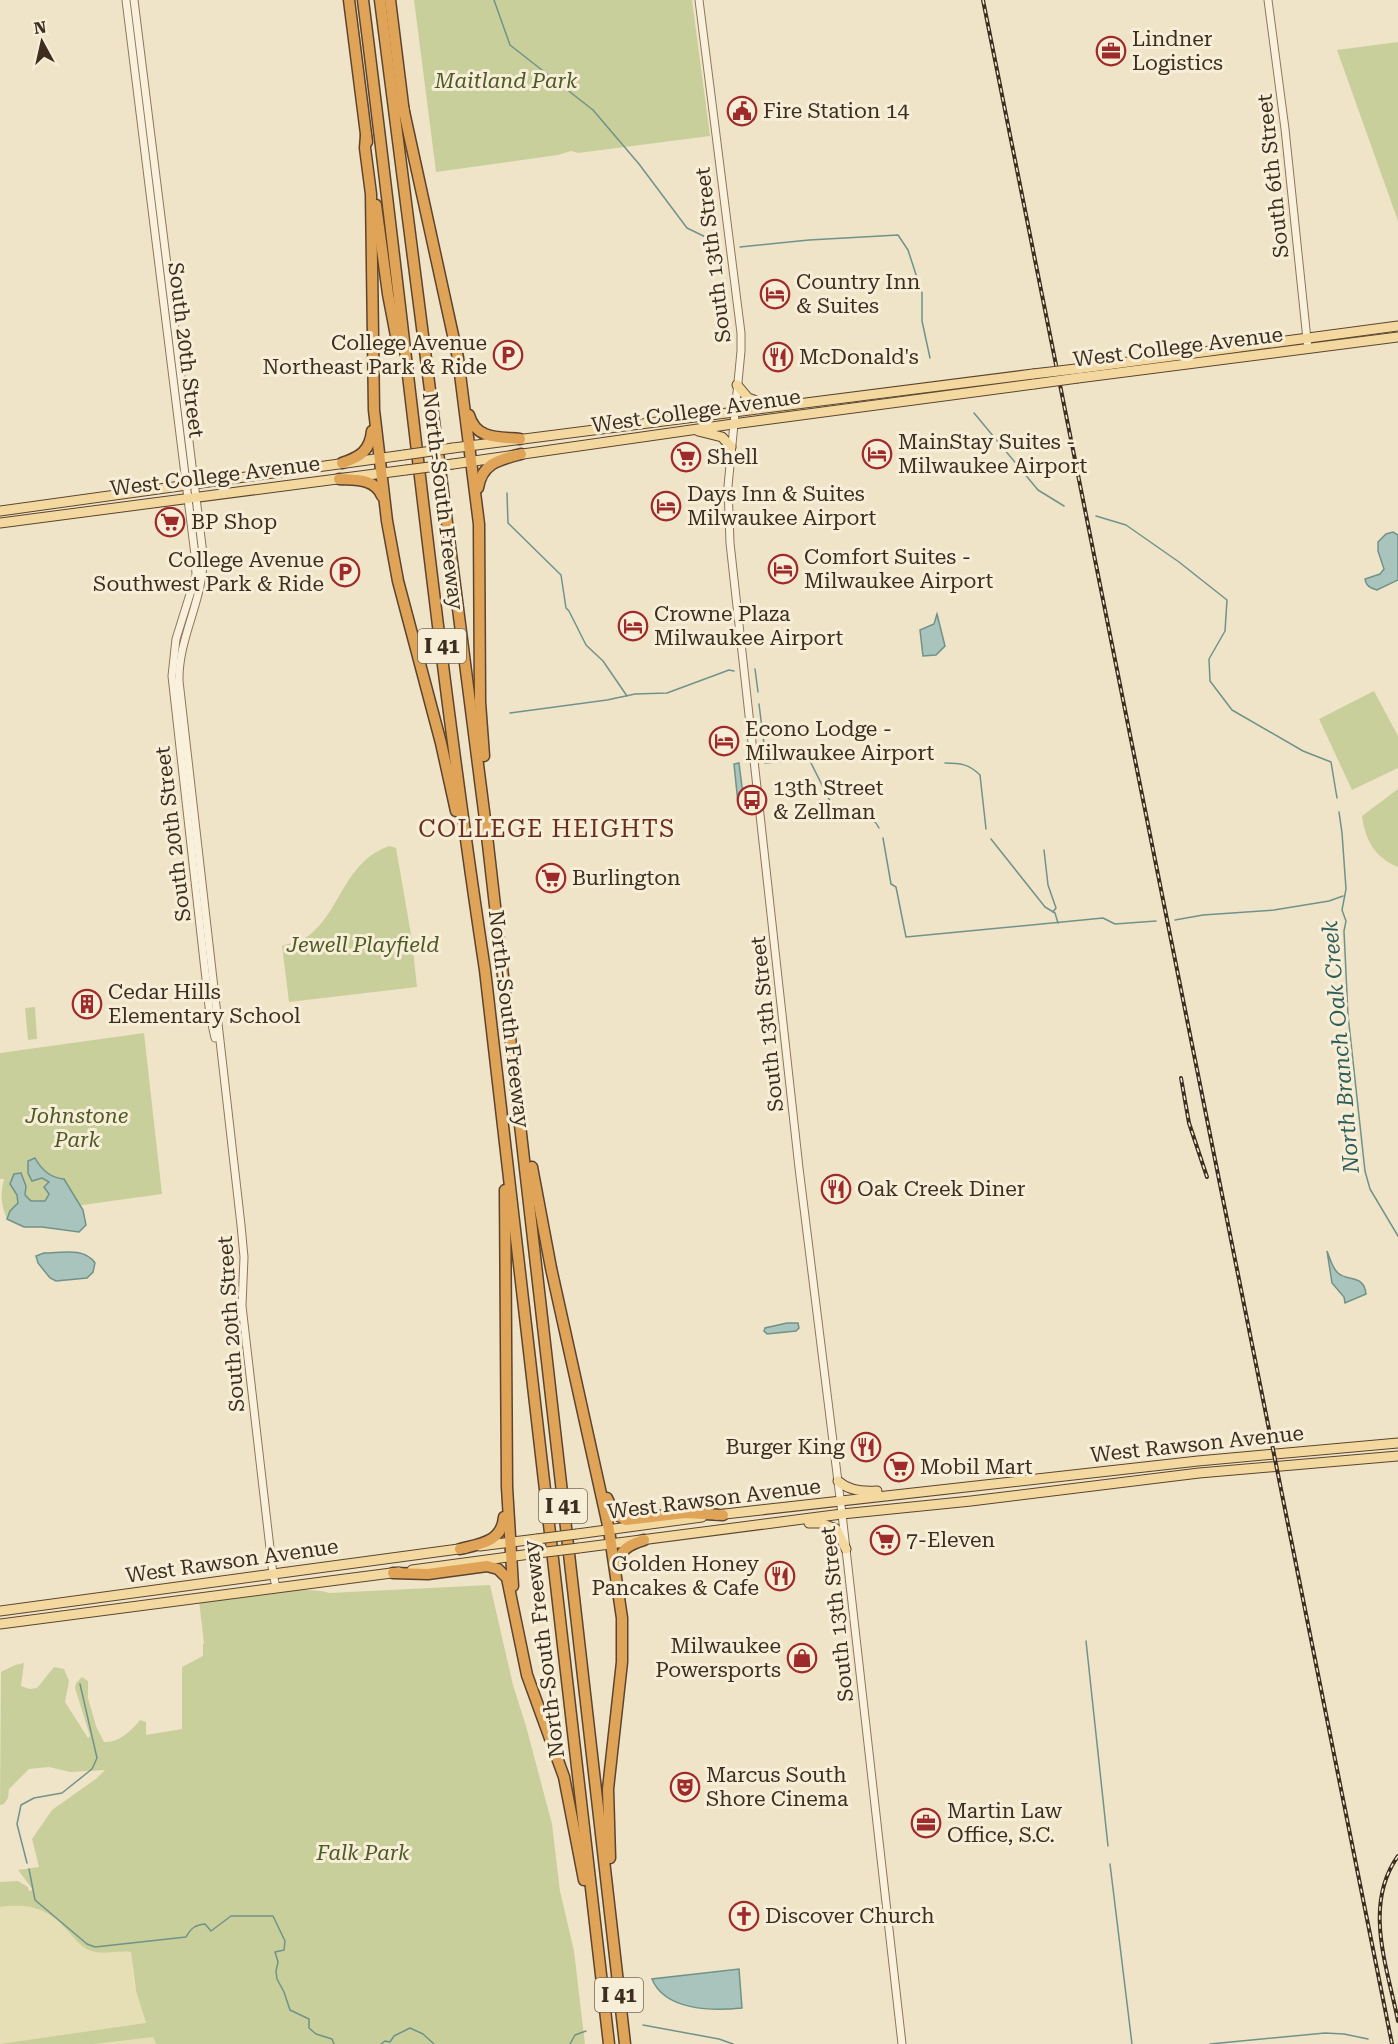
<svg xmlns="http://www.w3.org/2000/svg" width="1398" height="2044" font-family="'Roboto Serif',serif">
<rect width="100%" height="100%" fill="#f0e4c8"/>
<!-- farmland -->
<path fill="#e6deb5" d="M42,1900L124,1951L131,1952L134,1984L144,2019L156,2044H0V1906Z"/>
<!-- green -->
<g fill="#c9cf9b">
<path d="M414,0H692L710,136L578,153L571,151L558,155L436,172Z"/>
<path d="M1398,42V221L1337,50Z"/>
<path d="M1374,691L1398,736V768L1352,790L1319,719Z"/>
<path d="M1398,789V867C1375,858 1365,840 1362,816Z"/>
<path d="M389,846L396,848L412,940L417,987L289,1002L282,946C293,942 303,941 312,933C342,906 346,861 389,846Z"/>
<path d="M35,1007L37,1039L28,1040L25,1008Z"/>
<path d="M144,1033L162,1194L18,1214L10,1211L7,1219C1,1206 0,1193 4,1179H0V1053Z"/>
<path d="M490,1585L513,1685L526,1726L552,1824L560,1891L574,1951L585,2044H156L153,2037L94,2044H0L146,2023L136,1991L131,1952C118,1950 101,1956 89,1950C80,1946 74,1938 68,1931C48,1908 29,1903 0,1907V1882L18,1881L28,1887L29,1891L33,1890L18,1870L39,1867L32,1839L52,1810L97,1778L105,1770L70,1772L49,1767L29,1769L9,1789L8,1798L4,1804L0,1805L1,1672L15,1665L24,1663L21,1686L30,1689L37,1688L54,1667L64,1669L69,1681L65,1702L88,1738L90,1736L75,1688L76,1683L82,1677L88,1681V1698L96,1726L104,1742C119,1743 131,1731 140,1720L146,1722V1735L182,1729V1667L203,1656V1644L204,1643L199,1601C230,1598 302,1584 329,1593Z"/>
</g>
<!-- water -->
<g fill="#a9c4bc" stroke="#6f938a" stroke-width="1.5">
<path d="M1393,532L1398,535V580L1377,590C1370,588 1366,586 1365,579L1380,574L1384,569L1378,551V542L1386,534Z"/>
<path d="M937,614L945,646L936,655L923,656L920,630L934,624Z"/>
<path d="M739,763L744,803L741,804L738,803L734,764Z"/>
<path d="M35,1158C41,1169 51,1178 64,1179L83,1210L86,1225L79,1232L42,1227H24L7,1219L10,1211L18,1203L17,1195L10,1184L14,1174L21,1173L26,1186L25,1195L31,1201H45L49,1194L44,1187L49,1182L42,1178L32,1181L28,1173V1161Z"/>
<path d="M1327,1251C1330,1258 1332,1268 1338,1273C1348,1282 1364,1274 1366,1294L1345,1303L1344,1297L1332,1283Z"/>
<path d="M44,1253C61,1253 84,1247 95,1263L93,1272L87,1278L56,1281L50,1278L38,1263L36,1256Z"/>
<path d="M787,1323H798L799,1328L796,1331L767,1334L764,1331L765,1328Z"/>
<path d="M739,1969L742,2008C713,2011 665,2011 652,1979Z"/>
</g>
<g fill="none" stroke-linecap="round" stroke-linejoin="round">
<!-- stream -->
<g stroke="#6f938a" stroke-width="1.5">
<path d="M494,0L510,45L593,110L639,164L687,228L720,244"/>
<path d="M740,247L809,240L898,235L908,250L922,293V321L930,358"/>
<path d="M974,413L1038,490L1064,506"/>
<path d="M507,493L508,523L561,575L566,608L569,611L586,645L603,661L627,696"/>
<path d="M1096,516L1126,525L1179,562L1227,600L1225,631L1209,659L1210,681L1232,710L1303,751L1331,762L1337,798"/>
<path d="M755,669L758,692"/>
<path d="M759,704L764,744L765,763L809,759L834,809L839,812C852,811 873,814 879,828"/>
<path d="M510,713L607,700L635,694L667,693L729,670L734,671"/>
<path d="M945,763C960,763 969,764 980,775L986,829"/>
<path d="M1339,812L1342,833L1346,889L1342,910L1346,921L1344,931L1348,1015L1365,1171L1370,1189L1398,1236"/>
<path d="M883,838L891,884L896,887L906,937L1103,918L1115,924L1156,921"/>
<path d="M991,839L1045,907L1055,913L1058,923"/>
<path d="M1044,850L1048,885L1056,908L1053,912"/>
<path d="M1175,920L1203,915L1274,910L1329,901L1343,896"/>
<path d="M1086,1641L1108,1846"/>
<path d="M27,1863L17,1824L21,1805L34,1798L62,1793L92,1769L97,1758L80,1684"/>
<path d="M1110,1864L1132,2044"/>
<path d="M29,1869L35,1900L87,1944L95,1947L186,1937C191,1928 195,1925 205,1924L211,1931L231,1916H273L285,1941L284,1950L275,1952L278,1962L276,1971L277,1979L284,1992L290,2010L309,2019V2028L316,2034L332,2039L334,2044"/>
<path d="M643,2025L719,2039L733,2044"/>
<path d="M381,2044L385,2041L390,2042L394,2036L410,2028L423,2034L434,2044"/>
<path d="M570,2044L575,2035L586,2031"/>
<path d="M1210,2044L1325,2033L1344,2034L1368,2039"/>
</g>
<!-- minor casing -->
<g stroke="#8d765c" stroke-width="9">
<g id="minor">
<path d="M126,0L195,555L196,575L176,639L172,676L210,1015L215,1038"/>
<path d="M134,0L203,554C205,598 178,637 179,681L241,1225L244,1257L242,1306L273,1574L276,1587"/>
<path d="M699,0L741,333V351L728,486L730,543L799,1168L842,1514L902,2044"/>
<path d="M1268,0L1285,129L1308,349"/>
</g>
</g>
<!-- major casing -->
<g stroke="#5b4430" stroke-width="11">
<g id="major">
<path d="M1076,369L1398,326"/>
<path d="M1078,378L1398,337"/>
<path d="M737,385L748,398L771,406"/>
<path d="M698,431L722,437L731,447"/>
<path d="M453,448L1033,374"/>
<path d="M453,464L733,424L1034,384"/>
<path d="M0,511L404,455"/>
<path d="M0,523L406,470"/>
<path d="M838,1481C848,1490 864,1492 877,1491"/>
<path d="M716,1515L1198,1461L1398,1443"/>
<path d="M809,1523H820L836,1529L846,1549"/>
<path d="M577,1534L702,1517"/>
<path d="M480,1546L537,1539"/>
<path d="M579,1548L842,1514L971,1501L1199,1473L1398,1456"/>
<path d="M412,1570L538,1553"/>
<path d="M0,1611L466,1548"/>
<path d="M0,1624L399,1572"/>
</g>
</g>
<!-- highway casing -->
<g stroke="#5b4430" stroke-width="13">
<g id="highway">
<path d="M349,0L367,142"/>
<path d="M363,0C404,323 436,648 485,970L609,2044"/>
<path d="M380,0L486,827L625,2044"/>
<path d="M390,0L404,113"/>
<path d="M403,107L458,358L479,524L480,702L484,756"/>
<path d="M366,136L365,148L371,194L374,410L387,521L398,581L441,743L456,811"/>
<path d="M376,205L388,294L397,341"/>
<path d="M469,415C476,440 499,437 520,439"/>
<path d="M342,463C360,457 370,451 372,431"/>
<path d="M339,479C355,480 375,478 382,496"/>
<path d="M478,488C482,463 499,460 521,454"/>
<path d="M532,1167L551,1268L609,1530L622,1618V1662L608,1789L610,1858"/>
<path d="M505,1190L507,1487L513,1586"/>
<path d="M607,1498L614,1513L626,1520L685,1513L723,1515"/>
<path d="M460,1549C480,1544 502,1542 504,1517"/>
<path d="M618,1567C620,1549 628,1545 644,1540"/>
<path d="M393,1573L428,1574L487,1566L498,1569L507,1578L527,1675L564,1777L584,1880"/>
</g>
</g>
<!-- minor -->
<use href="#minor" stroke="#faf1dc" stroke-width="7"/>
<!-- major -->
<use href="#major" stroke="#f3d9a0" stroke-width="9"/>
<!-- highway -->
<use href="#highway" stroke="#e0a458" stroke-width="10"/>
<!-- rail casing -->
<g stroke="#3d2e20" stroke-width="4">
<g id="rail">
<path d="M983,0L1392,2044"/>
<path d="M1181,1078L1189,1123L1207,1177"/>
<path d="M1398,1856C1363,1905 1387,1966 1398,2021"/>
</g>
</g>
<!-- rail -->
<use href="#rail" stroke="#f7eed8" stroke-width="1.5" stroke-dasharray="4.5" stroke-linecap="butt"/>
<!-- major-bridge casing -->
<g stroke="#5b4430" stroke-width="11" stroke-linecap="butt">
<g id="major-bridge">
<path d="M1033,374L1076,369"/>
<path d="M1034,384L1078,378"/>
<path d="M404,455L453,448"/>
<path d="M406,470L453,464"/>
<path d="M537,1539L577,1534"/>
<path d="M538,1553L579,1548"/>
</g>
</g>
<!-- major-bridge -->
<use href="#major-bridge" stroke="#f3d9a0" stroke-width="9"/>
</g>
<!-- icons -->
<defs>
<g id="office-ring" transform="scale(1.5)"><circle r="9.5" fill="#f7eed8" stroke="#9e2a2b" stroke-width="1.5"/><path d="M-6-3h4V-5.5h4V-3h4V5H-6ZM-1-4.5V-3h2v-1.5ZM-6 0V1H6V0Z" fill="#9e2a2b"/></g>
<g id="civic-ring" transform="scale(1.5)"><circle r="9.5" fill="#f7eed8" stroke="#9e2a2b" stroke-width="1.5"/><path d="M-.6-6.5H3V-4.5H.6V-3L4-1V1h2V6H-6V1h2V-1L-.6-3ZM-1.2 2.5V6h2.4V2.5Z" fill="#9e2a2b"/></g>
<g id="hotel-ring" transform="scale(1.5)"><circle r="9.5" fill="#f7eed8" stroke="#9e2a2b" stroke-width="1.5"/><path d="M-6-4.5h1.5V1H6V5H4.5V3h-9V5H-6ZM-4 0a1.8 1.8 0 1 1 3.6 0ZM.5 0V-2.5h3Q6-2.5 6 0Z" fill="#9e2a2b"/></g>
<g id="parking-ring" transform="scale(1.5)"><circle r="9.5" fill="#f7eed8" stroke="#9e2a2b" stroke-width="1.5"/><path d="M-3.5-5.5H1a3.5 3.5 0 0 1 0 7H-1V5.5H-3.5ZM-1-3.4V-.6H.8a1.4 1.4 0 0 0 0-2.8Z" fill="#9e2a2b"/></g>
<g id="restaurant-ring" transform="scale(1.5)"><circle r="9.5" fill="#f7eed8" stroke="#9e2a2b" stroke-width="1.5"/><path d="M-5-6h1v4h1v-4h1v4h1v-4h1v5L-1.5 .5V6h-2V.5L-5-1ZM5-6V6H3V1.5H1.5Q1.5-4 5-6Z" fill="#9e2a2b"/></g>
<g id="supermarket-ring" transform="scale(1.5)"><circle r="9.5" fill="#f7eed8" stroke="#9e2a2b" stroke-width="1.5"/><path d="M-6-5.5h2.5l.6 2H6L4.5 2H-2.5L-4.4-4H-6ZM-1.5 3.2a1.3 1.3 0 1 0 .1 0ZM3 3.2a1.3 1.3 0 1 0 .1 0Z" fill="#9e2a2b"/></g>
<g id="bus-ring" transform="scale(1.5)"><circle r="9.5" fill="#f7eed8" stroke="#9e2a2b" stroke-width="1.5"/><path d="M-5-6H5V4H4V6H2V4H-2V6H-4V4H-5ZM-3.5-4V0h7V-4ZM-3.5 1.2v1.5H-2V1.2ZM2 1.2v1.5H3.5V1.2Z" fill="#9e2a2b"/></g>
<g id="building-ring" transform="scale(1.5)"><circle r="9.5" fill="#f7eed8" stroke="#9e2a2b" stroke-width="1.5"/><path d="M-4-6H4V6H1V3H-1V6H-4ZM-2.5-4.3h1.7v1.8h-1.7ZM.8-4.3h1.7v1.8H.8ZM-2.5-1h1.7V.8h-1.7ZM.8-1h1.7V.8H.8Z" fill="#9e2a2b"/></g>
<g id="shop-ring" transform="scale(1.5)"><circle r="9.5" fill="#f7eed8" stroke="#9e2a2b" stroke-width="1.5"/><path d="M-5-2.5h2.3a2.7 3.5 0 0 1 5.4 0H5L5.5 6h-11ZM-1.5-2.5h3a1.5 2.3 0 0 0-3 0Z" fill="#9e2a2b"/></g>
<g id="theatre-ring" transform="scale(1.5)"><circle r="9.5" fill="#f7eed8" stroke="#9e2a2b" stroke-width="1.5"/><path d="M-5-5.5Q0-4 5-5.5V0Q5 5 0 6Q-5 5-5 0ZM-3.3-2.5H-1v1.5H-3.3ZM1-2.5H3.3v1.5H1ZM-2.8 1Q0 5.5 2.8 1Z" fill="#9e2a2b"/></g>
<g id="church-ring" transform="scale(1.5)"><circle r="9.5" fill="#f7eed8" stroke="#9e2a2b" stroke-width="1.5"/><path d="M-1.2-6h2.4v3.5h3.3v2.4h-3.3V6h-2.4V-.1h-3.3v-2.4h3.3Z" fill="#9e2a2b"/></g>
</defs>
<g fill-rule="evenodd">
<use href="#office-ring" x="1111" y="51"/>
<use href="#civic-ring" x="742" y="111"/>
<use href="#hotel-ring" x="775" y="294"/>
<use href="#parking-ring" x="508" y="355"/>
<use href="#restaurant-ring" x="778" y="357"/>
<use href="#hotel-ring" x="877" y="454"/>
<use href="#supermarket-ring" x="686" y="457"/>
<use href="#hotel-ring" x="666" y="506"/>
<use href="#supermarket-ring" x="170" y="522"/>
<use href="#hotel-ring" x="783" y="569"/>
<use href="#parking-ring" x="345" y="572"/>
<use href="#hotel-ring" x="633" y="626"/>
<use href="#hotel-ring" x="724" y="741"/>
<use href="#bus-ring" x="752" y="800"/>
<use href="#supermarket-ring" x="551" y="878"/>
<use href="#building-ring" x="87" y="1004"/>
<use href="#restaurant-ring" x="836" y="1189"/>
<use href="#restaurant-ring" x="866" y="1447"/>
<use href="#supermarket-ring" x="899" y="1467"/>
<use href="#supermarket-ring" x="885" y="1540"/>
<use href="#restaurant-ring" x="780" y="1576"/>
<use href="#shop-ring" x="802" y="1658"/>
<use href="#theatre-ring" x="685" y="1787"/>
<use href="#office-ring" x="926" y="1823"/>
<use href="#church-ring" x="744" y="1916"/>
</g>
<g text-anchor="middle" stroke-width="6" stroke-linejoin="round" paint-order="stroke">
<!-- shield labels -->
<g fill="#f7eed8" stroke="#756857" stroke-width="1.5">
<rect x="418" y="629" width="48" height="34" rx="4.5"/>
<rect x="539" y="1489" width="48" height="34" rx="4.5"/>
<rect x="595" y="1978" width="48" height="34" rx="4.5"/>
</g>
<g font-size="20" font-weight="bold" fill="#3d2e20">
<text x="442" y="653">I 41</text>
<text x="563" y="1513">I 41</text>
<text x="619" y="2002">I 41</text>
</g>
<!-- poi labels -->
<g font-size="21" fill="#3d2e20" stroke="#f7eed8" text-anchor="start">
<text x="1132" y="46">Lindner<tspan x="1132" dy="24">Logistics</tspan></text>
<text x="763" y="118">Fire Station 14</text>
<text x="796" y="289">Country Inn<tspan x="796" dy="24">&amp; Suites</tspan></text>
<text x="487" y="350" text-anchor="end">College Avenue<tspan x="487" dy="24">Northeast Park &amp; Ride</tspan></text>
<text x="799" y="364">McDonald's</text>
<text x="898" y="449">MainStay Suites -<tspan x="898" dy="24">Milwaukee Airport</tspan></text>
<text x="707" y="464">Shell</text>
<text x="687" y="501">Days Inn &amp; Suites<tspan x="687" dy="24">Milwaukee Airport</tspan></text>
<text x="191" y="529">BP Shop</text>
<text x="804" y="564">Comfort Suites -<tspan x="804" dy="24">Milwaukee Airport</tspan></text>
<text x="324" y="567" text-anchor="end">College Avenue<tspan x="324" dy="24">Southwest Park &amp; Ride</tspan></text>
<text x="654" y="621">Crowne Plaza<tspan x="654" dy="24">Milwaukee Airport</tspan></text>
<text x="745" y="736">Econo Lodge -<tspan x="745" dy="24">Milwaukee Airport</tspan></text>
<text x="773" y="795">13th Street<tspan x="773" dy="24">&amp; Zellman</tspan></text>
<text x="572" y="885">Burlington</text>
<text x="108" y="999">Cedar Hills<tspan x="108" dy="24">Elementary School</tspan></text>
<text x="857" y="1196">Oak Creek Diner</text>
<text x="845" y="1454" text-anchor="end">Burger King</text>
<text x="920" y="1474">Mobil Mart</text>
<text x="906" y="1547">7-Eleven</text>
<text x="759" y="1571" text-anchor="end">Golden Honey<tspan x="759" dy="24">Pancakes &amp; Cafe</tspan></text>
<text x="781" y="1653" text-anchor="end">Milwaukee<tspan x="781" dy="24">Powersports</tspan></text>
<text x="706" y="1782">Marcus South<tspan x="706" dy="24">Shore Cinema</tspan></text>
<text x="947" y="1818">Martin Law<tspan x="947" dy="24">Office, S.C.</tspan></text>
<text x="765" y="1923">Discover Church</text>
</g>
<!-- park labels -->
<g font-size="21" font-style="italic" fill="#4d5a26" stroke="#f7eed8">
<text x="506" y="88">Maitland Park</text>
<text x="363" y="952">Jewell Playfield</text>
<text x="77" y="1123">Johnstone<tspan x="77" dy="24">Park</tspan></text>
<text x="363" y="1860">Falk Park</text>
</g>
<!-- street labels -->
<g font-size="21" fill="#3d2e20" stroke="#f7eed8">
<text transform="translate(1273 176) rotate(-96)" y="7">South 6th Street</text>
<text transform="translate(713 255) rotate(-97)" y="7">South 13th Street</text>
<text transform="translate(1178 347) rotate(-7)" y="7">West College Avenue</text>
<text transform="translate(186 350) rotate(83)" y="7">South 20th Street</text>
<text transform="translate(696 411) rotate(-8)" y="7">West College Avenue</text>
<text transform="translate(215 476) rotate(-7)" y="7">West College Avenue</text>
<text transform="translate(443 501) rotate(83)" y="7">North-South Freeway</text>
<text transform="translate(173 834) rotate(-97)" y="7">South 20th Street</text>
<text transform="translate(509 1019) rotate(83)" y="7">North-South Freeway</text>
<text transform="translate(767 1024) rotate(-96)" y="7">South 13th Street</text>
<text transform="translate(231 1324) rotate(-94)" y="7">South 20th Street</text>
<text transform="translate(1197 1444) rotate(-6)" y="7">West Rawson Avenue</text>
<text transform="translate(714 1499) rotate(-7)" y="7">West Rawson Avenue</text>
<text transform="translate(232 1561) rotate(-8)" y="7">West Rawson Avenue</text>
<text transform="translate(837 1614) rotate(-96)" y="7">South 13th Street</text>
<text transform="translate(544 1649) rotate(-97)" y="7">North-South Freeway</text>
</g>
<!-- water labels -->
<g font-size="22" font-style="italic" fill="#2f5d5a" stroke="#f7eed8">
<text transform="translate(1340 1047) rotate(-95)" y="8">North Branch Oak Creek</text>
</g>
<!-- quarter labels -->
<g font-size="24" letter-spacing="1.5" fill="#6b2e1e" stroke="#f7eed8">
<text x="547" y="837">COLLEGE HEIGHTS</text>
</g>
</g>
<!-- north arrow -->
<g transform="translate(42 42) rotate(352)" stroke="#f7eed8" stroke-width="4.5" paint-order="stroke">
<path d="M0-4.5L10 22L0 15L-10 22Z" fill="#3d2e20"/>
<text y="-9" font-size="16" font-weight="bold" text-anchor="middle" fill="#3d2e20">N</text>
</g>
</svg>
